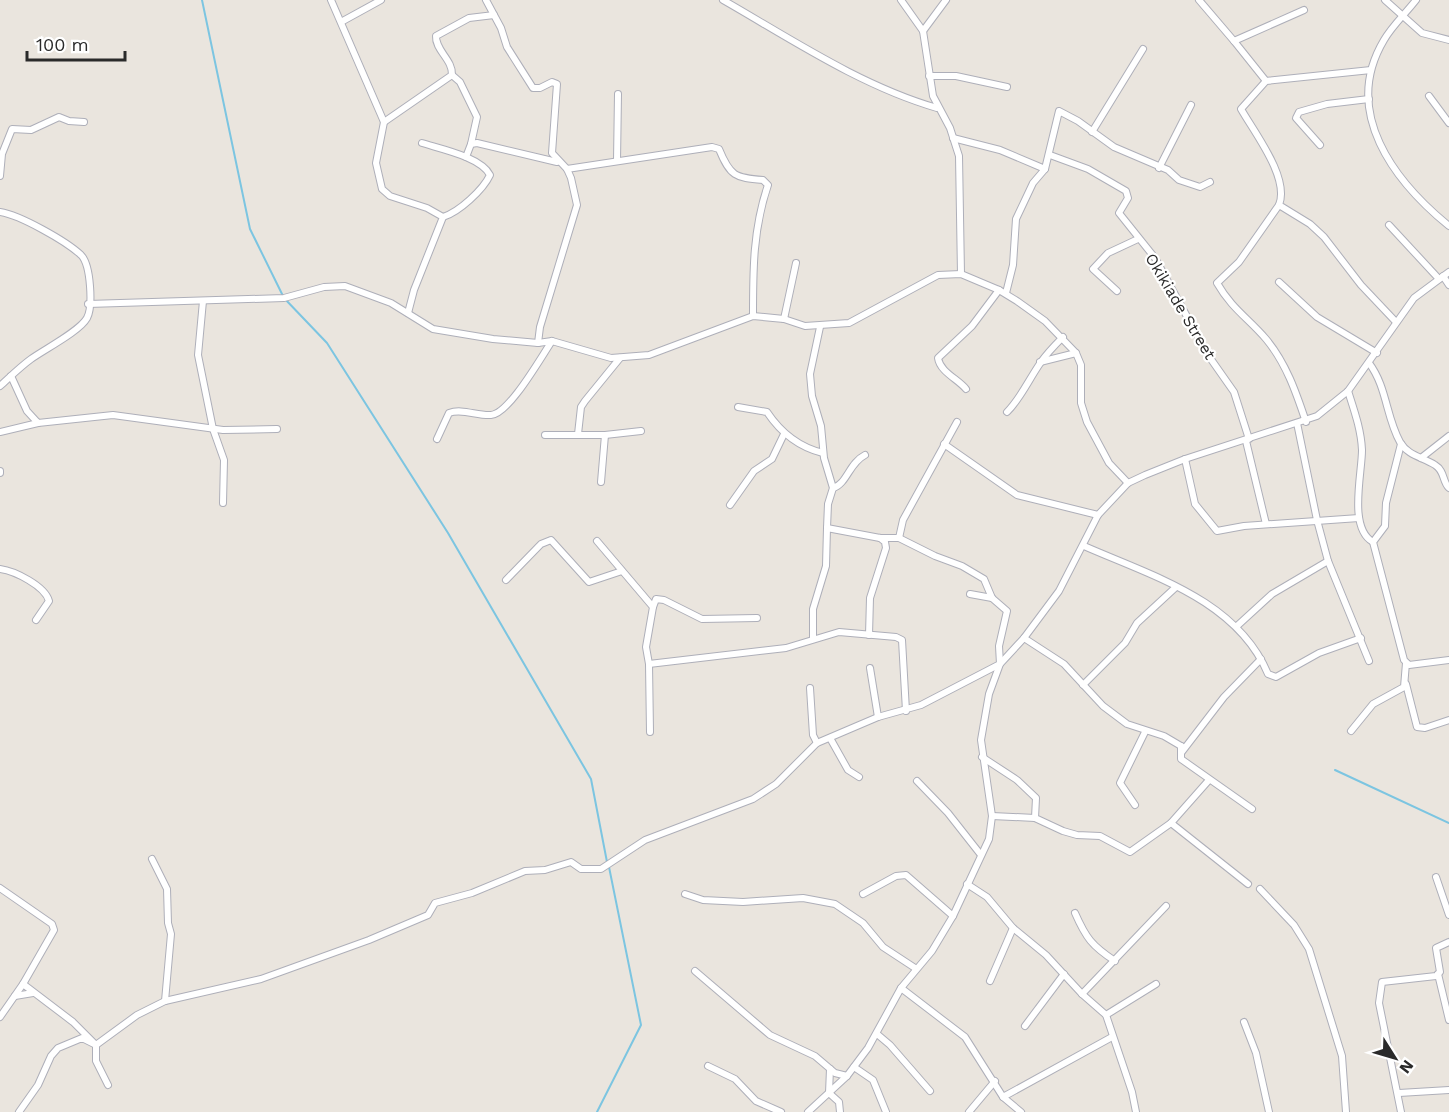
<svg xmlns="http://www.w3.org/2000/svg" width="1449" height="1112" font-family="'Work Sans',sans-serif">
<rect width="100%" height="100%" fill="#eae5de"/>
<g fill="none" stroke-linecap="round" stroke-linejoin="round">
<!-- stream -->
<g stroke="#7cc5e1" stroke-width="2">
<path d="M202,0L250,229L284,298L327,343L448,533L591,779L607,862"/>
<path d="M1335,770L1449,823"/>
<path d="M597,1112L641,1025L609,867"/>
</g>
<!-- street casing -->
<g stroke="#aeafb9" stroke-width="8">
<g id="street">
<path d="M331,0L384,122L376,163L382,189L390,196L427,208L443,217L414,290L408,313"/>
<path d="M486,0L501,28L507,47L533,88H540L552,82L557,84L552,153L567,169L571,178L577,205L540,327L538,343"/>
<path d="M723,0C791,39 861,86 937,108"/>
<path d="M901,0L923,31L933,96L950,128L959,156L961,274"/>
<path d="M1199,0L1234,41"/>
<path d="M1385,0L1422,33L1449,40"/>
<path d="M1416,0C1406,13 1392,26 1384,40C1341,112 1394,181 1449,226"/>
<path d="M341,22L381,0"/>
<path d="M923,31L946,0"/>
<path d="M1371,70L1266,81L1241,109C1254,132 1290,178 1279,205L1310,224L1324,237L1361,285L1396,322"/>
<path d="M452,75L460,82L477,117L471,144"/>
<path d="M929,76H956L1007,87"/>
<path d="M1266,81L1234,41L1304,10"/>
<path d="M1429,96L1449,123"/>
<path d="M384,122L452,75C453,60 435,50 436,36L469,18L494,15"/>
<path d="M1092,132L1143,49"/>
<path d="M953,138L1000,150L1045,169"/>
<path d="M422,143C441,149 481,157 490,175C483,190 459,212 443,217"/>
<path d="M1320,145L1296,118L1299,112L1327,104L1369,99"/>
<path d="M1050,155L1088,169L1126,191L1128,198L1119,213L1155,258L1208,355L1234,392L1249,439"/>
<path d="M466,157L471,144L477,143L557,162"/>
<path d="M617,161L618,94"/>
<path d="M1159,168L1191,105"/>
<path d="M567,169L712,147L719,149C730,176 735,178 763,180L768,185C753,229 753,270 753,316"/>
<path d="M0,176L2,154L12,129L31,130L59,117L69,121L84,122"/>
<path d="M1279,205L1239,262L1217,283C1232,309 1248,318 1266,339C1286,363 1296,392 1306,422"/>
<path d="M0,212C20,215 66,241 81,255C91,265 93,307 87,318C80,331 45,349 31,359C20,367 10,377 0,386"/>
<path d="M1389,225L1439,279"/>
<path d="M1443,276L1449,285"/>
<path d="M1279,282L1317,317L1377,353"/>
<path d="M1117,291L1093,269L1108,253L1138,239"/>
<path d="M1006,293L1013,265L1016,219L1033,183L1045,169L1059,111L1078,121L1114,147L1168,170L1179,180L1200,187L1210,182"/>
<path d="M203,301L198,355L213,429L224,460L223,503"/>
<path d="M88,304L284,298L324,287L345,286L391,303L433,329L493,339L538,343L552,341L611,358L649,355L753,316L784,319L805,326L849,323L938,275L961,274L999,290L1017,301L1045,321L1076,353L1081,365V403L1087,422L1109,463L1128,483"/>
<path d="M784,319L796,263"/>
<path d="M1040,362L1076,353"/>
<path d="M1369,363C1387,387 1386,417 1400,442C1408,456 1423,457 1435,465C1445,471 1442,481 1449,488"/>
<path d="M11,376L27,411L38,423L113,415L223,430L277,429"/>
<path d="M966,389C958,379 940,372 938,358L972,326L999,290"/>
<path d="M1348,391C1354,410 1361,429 1362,450C1362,474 1348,528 1373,542"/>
<path d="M738,407L767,412C781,433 798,447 823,453"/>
<path d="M1007,412C1021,398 1029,379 1041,362C1047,353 1055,345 1063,337"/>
<path d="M1297,423L1317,520L1328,561L1369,661"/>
<path d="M0,432L38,423"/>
<path d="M578,434L581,407L585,401L620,358"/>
<path d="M545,435H605L641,431"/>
<path d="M437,439L449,413C462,408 477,416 491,415C509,414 541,357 552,341"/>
<path d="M1246,441L1266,524"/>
<path d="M944,444L1017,495L1098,515"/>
<path d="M1401,444L1386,503L1385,526L1373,542L1404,660L1409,665L1449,660"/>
<path d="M1421,458L1449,436"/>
<path d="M1185,459L1195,504L1217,531L1244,526L1359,518"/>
<path d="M0,471V473"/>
<path d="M601,482L605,435"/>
<path d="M833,488C847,484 849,463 865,455"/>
<path d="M730,505L754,471L772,459L784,434"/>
<path d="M899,538L903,520L957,422"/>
<path d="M597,541L653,607L646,647L649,664L650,732"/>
<path d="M1084,546C1152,576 1237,600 1268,674L1276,677L1319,653L1361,638"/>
<path d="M0,569C15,571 45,586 49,601L36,620"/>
<path d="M506,580L541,544L551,540L589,582L622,571"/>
<path d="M970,594L992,598"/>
<path d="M653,607L656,599L664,600L702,619L757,618"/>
<path d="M1237,626L1272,594L1328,561"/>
<path d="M869,635L870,598L886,548L885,542L880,538"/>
<path d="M1024,638L1064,664L1103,706L1127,724L1164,736L1181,746"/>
<path d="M813,639V609L826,566L827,528"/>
<path d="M649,664L786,648L839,632L896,637L902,640L906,711"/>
<path d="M870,668L878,717"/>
<path d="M1406,684L1417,727L1425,728L1449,720"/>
<path d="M1083,685L1125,643L1137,623L1176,587"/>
<path d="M810,688L813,735L817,743"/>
<path d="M1351,731L1373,704L1404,687L1406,663"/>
<path d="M830,738L848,770L859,777"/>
<path d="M982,757L1017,780L1036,798L1035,818L1063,831L1077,835L1100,836L1130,852L1171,823L1209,780"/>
<path d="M917,781L948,813L981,855"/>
<path d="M1135,805L1120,783L1145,732"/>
<path d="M1252,809L1181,759V746V753L1224,697L1261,659"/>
<path d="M992,816L1035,818"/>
<path d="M1171,823L1248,884"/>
<path d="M152,859L167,889L168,923L171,934L165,1001"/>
<path d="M1436,877L1449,915"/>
<path d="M967,884L987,897L1013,928L1046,955L1082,994L1106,1015L1132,1092L1136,1112"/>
<path d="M0,888L52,924L54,930L23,984"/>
<path d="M1260,889L1294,925L1309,949L1342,1056L1346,1112"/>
<path d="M685,894L703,900L743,902L803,898L835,904L863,923L883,947L915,968"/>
<path d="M863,894L896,876L906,875L953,916"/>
<path d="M1075,913C1086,938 1092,946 1115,961"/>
<path d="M695,971L770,1035L815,1056L835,1073L847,1076"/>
<path d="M1438,974L1449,1020"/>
<path d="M990,981L1013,928"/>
<path d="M901,988L965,1037L1003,1097L1021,1112"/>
<path d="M1082,994L1166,906"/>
<path d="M15,996L33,993"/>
<path d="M1106,1015L1156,984"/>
<path d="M0,1017L23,984L73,1022L96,1045V1061L108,1085"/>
<path d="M1244,1022L1256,1053L1269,1112"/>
<path d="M1025,1026L1064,974"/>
<path d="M877,1034L890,1045L930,1091"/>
<path d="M708,1066L735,1079L756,1101L781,1112"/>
<path d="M854,1067L873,1080L886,1112"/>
<path d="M830,1069L829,1093L839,1102L840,1112"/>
<path d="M1399,1093L1449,1090"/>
<path d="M1003,1097L1112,1037"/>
<path d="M19,1112L38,1085L51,1056L58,1048L82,1038L96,1045L137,1015L165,1001L261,979L369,940L428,915L435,903L472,893L525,871L545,870L571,862L581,869H601L645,840L753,799L776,784L817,743L878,717L921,705L1000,664L999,646L1007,611L992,598L984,579L962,566L935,556L899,538H880L827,528L828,504L833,488L824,458L821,426L812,396L810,374L820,327"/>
<path d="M808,1112L847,1076L868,1048L901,988L932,951L953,916L989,839L992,816L981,740L989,694L1000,664L1024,638L1059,591L1098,515L1128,483L1145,475L1185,459L1317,416L1348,391L1414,298L1449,272"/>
<path d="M969,1112L995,1081"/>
<path d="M1401,1112L1379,1003L1382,982L1436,976L1440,972L1436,948L1449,942"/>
</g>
</g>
<!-- street -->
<use href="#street" stroke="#fff" stroke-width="6"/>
</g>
<g text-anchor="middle" stroke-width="4.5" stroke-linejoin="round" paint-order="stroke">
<!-- street labels -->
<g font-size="16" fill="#2a2a2a" stroke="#fff">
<text transform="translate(1181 306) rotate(59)" y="6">Okikiade Street</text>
</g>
</g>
<!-- north arrow -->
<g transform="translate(1395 1058) rotate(127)" stroke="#ffffff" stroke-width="4.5" paint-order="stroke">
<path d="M0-4.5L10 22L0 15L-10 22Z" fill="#2a2a2a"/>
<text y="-9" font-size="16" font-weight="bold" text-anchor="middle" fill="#2a2a2a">N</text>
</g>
<!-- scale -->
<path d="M27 51v9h98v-9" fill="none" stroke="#2a2a2a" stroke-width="3"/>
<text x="36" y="51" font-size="18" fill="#2a2a2a" stroke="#ffffff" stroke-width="4.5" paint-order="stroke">100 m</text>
</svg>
